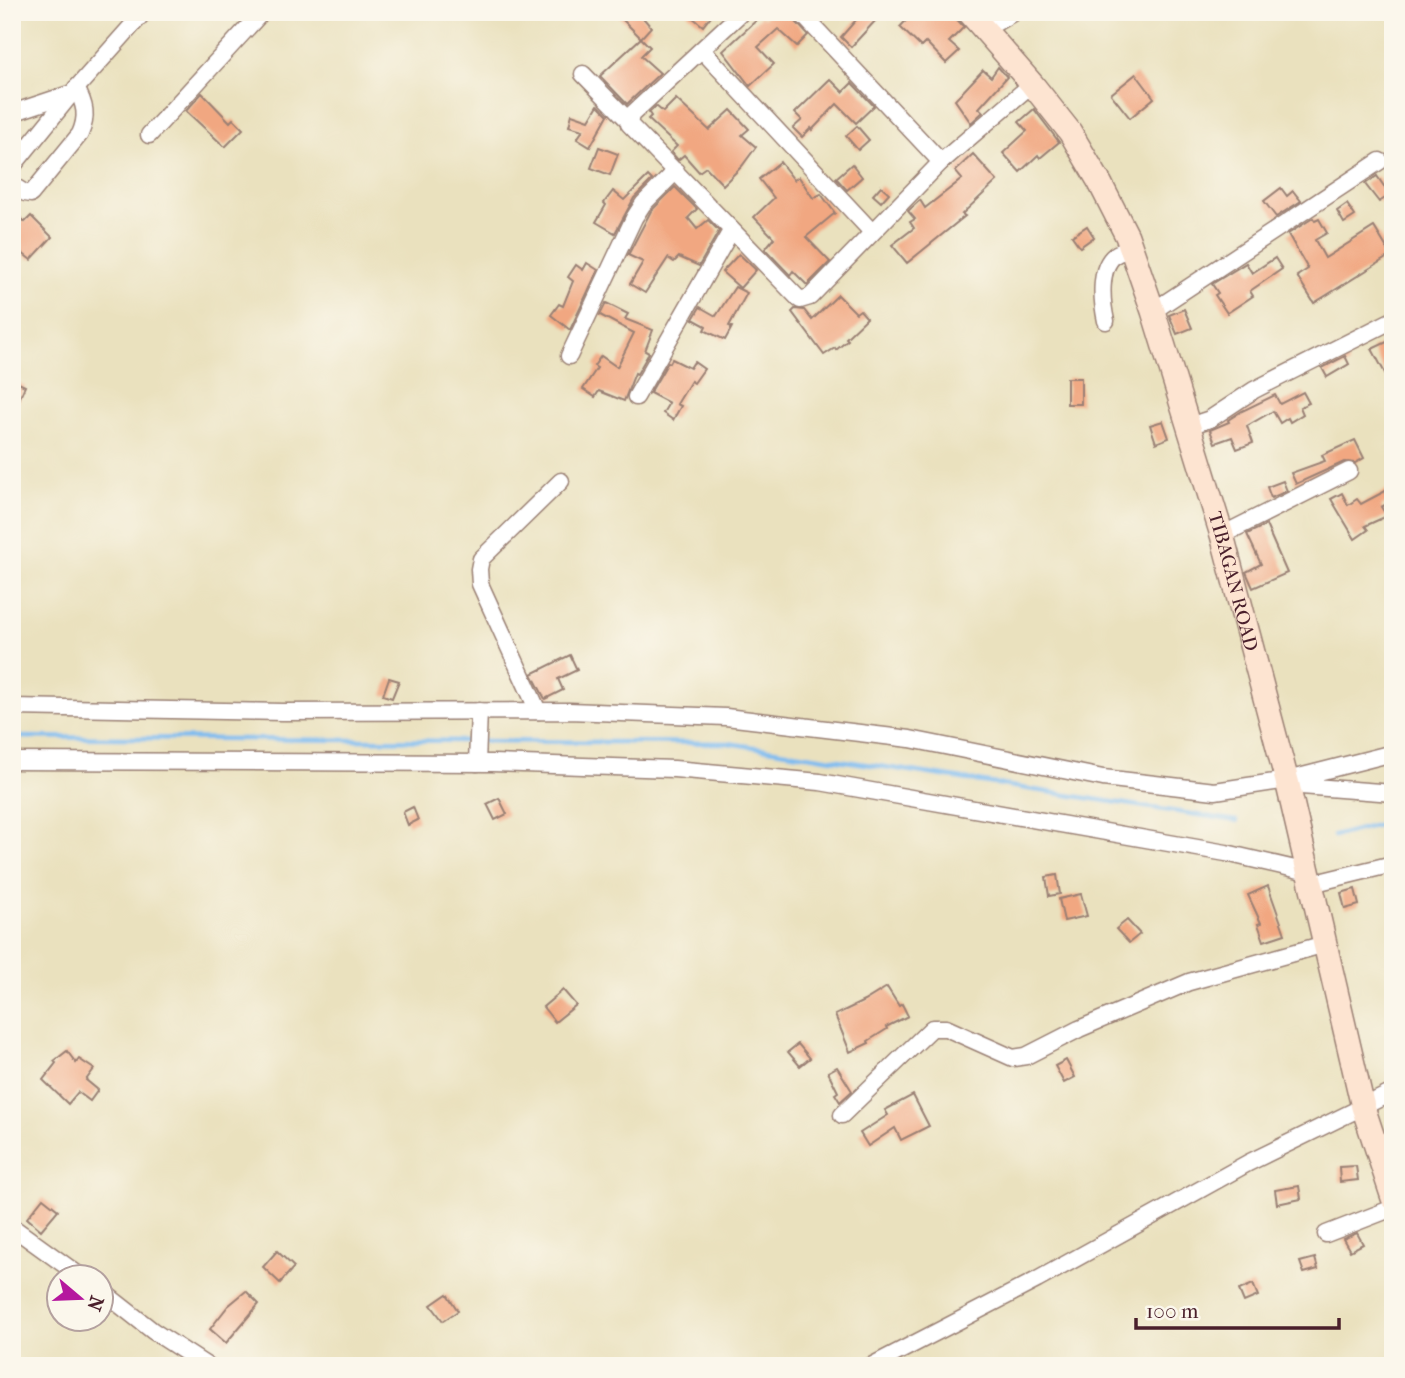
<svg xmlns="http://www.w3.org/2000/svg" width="1405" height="1378" font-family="'IM FELL French Canon',serif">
<rect width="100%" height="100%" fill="#fbf7ec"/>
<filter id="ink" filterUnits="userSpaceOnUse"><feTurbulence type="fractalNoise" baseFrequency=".0143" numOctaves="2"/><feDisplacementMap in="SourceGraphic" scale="14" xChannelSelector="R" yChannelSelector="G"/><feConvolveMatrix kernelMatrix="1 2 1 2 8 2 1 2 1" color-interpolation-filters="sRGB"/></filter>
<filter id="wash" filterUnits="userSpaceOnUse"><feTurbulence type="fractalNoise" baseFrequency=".00686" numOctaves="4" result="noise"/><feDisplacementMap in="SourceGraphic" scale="28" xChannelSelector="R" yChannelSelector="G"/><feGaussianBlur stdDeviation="1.57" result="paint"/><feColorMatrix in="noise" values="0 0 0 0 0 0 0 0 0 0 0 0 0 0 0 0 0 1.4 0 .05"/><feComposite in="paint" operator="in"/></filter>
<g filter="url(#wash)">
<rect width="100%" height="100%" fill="#eae1be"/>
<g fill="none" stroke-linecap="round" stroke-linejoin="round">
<!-- stream -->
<g stroke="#7dbbf0" stroke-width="4.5">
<path d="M12,737L473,741"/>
<path d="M482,741L728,743L1237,821"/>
<path d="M1334,836L1393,821"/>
</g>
</g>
<g id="blocks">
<!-- building -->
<g fill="#f1a781">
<path d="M615,12H638L651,27L641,38Z"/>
<path d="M686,12H714L703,26Z"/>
<path d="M769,12H787L808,35L797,46L778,29L758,47L774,64L750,86L723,51L761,16L764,18Z"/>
<path d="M863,12H866L876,20L851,47L841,37Z"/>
<path d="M914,12H950L964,27L949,42L959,51L946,63L926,42L921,47L900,27Z"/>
<path d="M641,38L650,47L641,56L660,73L627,104L600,76Z"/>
<path d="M998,67L1007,77L979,108L983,112L971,123L955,100L983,70L991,77Z"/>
<path d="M1136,74L1154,98L1130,118L1111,94Z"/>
<path d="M830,79L843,92L852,83L874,106L856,123L837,104L812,130L811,128L802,137L793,128L802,120L795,113Z"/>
<path d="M202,93L230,122L233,119L243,129L225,147L186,111Z"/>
<path d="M676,99L709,130L731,110L749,129L742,135L756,147L742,166L723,185L706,167L699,172L684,155L678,160L671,152L677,146L648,119L651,116L649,113L656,106L663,112Z"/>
<path d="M598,105L608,115L590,147L577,139L583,130L569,126L572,114L589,120Z"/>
<path d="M1034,109L1059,142L1040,158L1038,155L1020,172L1003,153L1027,131L1019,122Z"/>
<path d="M857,126L869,140L858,150L846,136Z"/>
<path d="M599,147L618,154L610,175L591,168Z"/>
<path d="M973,154L997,181L962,214L965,216L907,263L892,245L914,228L910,222L915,219L908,211L920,200L925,208L962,179L955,171Z"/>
<path d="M780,162L794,180L799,177L813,198L821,194L835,213L806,237L830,262L807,285L793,271L790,275L765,249L774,238L754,217L774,198L759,179Z"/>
<path d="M852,164L862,177L847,190L836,178Z"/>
<path d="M648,176L652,180L634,198L615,233L596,222L606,205L604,203L613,191L624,200Z"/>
<path d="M1377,176L1390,195L1379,202L1365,184Z"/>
<path d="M881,186L889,193L881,202L873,195Z"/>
<path d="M675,187L697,209L688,218L697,229L708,220L719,231L699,266L679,257L674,262L668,258L645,293L630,284L643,262L628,255L651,211Z"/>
<path d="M1281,188L1287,196L1293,191L1301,201L1276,217L1264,201Z"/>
<path d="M1347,204L1355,216L1344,223L1337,211Z"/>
<path d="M12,210L25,222L31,216L52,237L31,260L12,245Z"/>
<path d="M1313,218L1315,221L1319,219L1327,233L1315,240L1325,258L1374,227L1391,255L1314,303L1297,276L1308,269L1288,234Z"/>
<path d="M1087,226L1094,237L1080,247L1072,236Z"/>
<path d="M739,254L756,270L740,288L722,272Z"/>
<path d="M1275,258L1282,269L1250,291L1253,296L1227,313L1215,295L1218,293L1212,284L1246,263L1252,273Z"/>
<path d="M587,263L598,270L570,330L551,315L559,304L563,306L573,281L568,277L576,265L583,270Z"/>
<path d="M735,287L747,293L729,326L732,327L725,340L704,330L706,326L693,319L700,307L716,316Z"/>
<path d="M838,295L856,313L860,310L867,318L846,338L848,340L836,350L835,348L824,355L792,312L795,309L804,310L812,320Z"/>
<path d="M606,303L628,314L625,319L653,330L645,351L649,353L637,374L635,373L624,401L599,391L595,397L583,389L597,368L594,366L601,356L617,367L634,333L600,315Z"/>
<path d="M1184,309L1192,328L1177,334L1169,315Z"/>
<path d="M1393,339V388L1372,349Z"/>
<path d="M1345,356L1349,364L1327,377L1322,368Z"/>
<path d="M672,359L690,368L694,362L704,369L694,383L691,381L677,404L681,406L673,420L663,413L669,403L650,393L668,362L670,363Z"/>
<rect x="1067" y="378" width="14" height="26"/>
<path d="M12,380L25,386L12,415Z"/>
<path d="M1303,392L1309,403L1300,407L1303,414L1290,422L1288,418L1280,423L1273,411L1247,426L1253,443L1237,449L1232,437L1215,443L1210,430L1229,422L1228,420L1242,411L1275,395L1280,404Z"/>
<path d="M1163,421L1169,438L1156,443L1150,425Z"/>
<path d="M1355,440L1364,458L1355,463L1344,462L1296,484L1291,473L1325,461L1322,455Z"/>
<path d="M1283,481L1287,491L1271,498L1267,487Z"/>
<path d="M1393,487V501L1381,507L1387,516L1365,526L1368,530L1355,539L1331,499L1342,493L1348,505L1357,499L1361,504Z"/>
<path d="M1266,525L1287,573L1253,588L1246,572L1261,564L1247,534Z"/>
<path d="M570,655L577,670L558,679L563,690L545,699L532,674Z"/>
<path d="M389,678L399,681L392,698L383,695Z"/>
<path d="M499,798L507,814L495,820L487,804Z"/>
<path d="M413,807L418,820L408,825L403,812Z"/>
<path d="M1057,875L1060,894L1049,896L1046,877Z"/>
<path d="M1268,886L1285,934L1264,941L1258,924L1261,923L1248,895Z"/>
<path d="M1355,889L1359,905L1345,909L1341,893Z"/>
<path d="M1081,894L1087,916L1064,921L1059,899Z"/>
<path d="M1127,920L1140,934L1129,943L1116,929Z"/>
<path d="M887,987L899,1006L902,1004L908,1016L886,1027L887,1029L868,1041L869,1043L850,1052L835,1015L864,1001Z"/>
<path d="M563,990L576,1005L555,1022L543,1007Z"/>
<path d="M798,1044L810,1058L800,1066L788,1052Z"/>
<path d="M67,1051L76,1063L79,1059L94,1069L86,1080L98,1090L90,1101L78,1092L68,1104L43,1080L56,1063L54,1061Z"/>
<path d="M1066,1060L1075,1077L1064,1083L1055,1066Z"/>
<path d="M837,1067L852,1091L840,1102L835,1094L838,1092L828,1072Z"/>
<path d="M913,1095L929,1126L901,1140L895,1128L868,1146L860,1133L888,1115L885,1110Z"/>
<path d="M1356,1166L1358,1180L1340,1182L1339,1167Z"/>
<path d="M1299,1186L1301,1199L1277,1204L1275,1190Z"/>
<path d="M43,1198L58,1210L41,1230L27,1218Z"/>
<path d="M1357,1233L1363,1244L1350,1251L1343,1239Z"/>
<path d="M277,1251L294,1267L280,1283L263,1267Z"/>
<path d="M1315,1258L1318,1269L1304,1273L1300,1262Z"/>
<path d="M1253,1284L1258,1296L1244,1302L1239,1290Z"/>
<path d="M246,1291L259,1304L226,1343L210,1329L228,1306Z"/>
<path d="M447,1294L458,1311L443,1321L431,1305Z"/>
</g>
</g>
</g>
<g filter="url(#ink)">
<use href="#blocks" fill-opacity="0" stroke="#9a8074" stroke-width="2"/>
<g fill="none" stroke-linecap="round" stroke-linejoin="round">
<!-- street casing -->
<g stroke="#9a8074" stroke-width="19">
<g id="street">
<path d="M742,12L631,115L629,124L800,300L810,297L941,162L1032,84"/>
<path d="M800,12L941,162"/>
<path d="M985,29L1014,12"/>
<path d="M702,50L872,232"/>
<path d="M583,74L629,121"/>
<path d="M12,113L72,93L144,12"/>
<path d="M149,135L262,12"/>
<path d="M12,167L72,93"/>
<path d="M12,185L25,193L31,194L80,134C88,116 85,104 76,88"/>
<path d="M1153,311L1380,161"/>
<path d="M1106,321C1102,303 1098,268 1115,255C1120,251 1126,251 1132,250"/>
<path d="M569,356L634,218L643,204L676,171"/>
<path d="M636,397L731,231"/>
<path d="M1189,426L1210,419L1254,390L1393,320"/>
<path d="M1222,535L1349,471"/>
<path d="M12,707L282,712L569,711L726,717L910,739L1103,778L1215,791L1287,780L1393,753"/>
<path d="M538,711L480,584L479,569L481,559L561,481"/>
<path d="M12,761L492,763L674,769L820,782L1226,853L1308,872"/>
<path d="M477,763L479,711"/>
<path d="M1288,785L1393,793"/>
<path d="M1311,884L1393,864"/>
<path d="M842,1115L932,1028H946L1013,1058L1026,1056L1079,1029L1189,982L1325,944"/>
<path d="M15,1229L80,1276"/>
<path d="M1326,1234L1393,1208"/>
<path d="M102,1291L153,1331L207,1366"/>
<path d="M871,1366L1037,1280L1248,1163L1393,1092"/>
</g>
</g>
<!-- secondary casing -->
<g stroke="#9a8074" stroke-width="26">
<g id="secondary">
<path id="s1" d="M969,12L1032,84L1070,132L1100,183L1127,236L1153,311L1222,535L1288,785L1363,1107L1393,1198"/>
</g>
</g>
<!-- street -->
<use href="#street" stroke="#fff" stroke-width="16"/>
<!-- secondary -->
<use href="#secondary" stroke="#fde4d1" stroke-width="23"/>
</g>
</g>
<g text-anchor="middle" stroke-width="6" stroke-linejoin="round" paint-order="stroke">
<!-- street labels -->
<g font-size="19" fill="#4a1f2b" stroke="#fbf7ec">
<text dy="7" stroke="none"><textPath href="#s1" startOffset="637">TIBAGAN ROAD</textPath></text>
</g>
</g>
<!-- margin -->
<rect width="1405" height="1378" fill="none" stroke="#fbf7ec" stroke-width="42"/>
<!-- north arrow -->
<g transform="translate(80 1298) rotate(109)"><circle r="33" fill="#fbf7ec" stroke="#b4a19f" stroke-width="2"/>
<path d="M0-5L12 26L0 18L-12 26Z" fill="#b5179e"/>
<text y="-10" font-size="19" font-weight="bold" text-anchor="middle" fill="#4a1f2b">N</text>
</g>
<!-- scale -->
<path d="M1136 1318v10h203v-10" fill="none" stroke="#4a1f2b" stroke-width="3.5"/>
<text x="1146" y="1318" font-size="21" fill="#4a1f2b" stroke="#fbf7ec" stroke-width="5" paint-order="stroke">100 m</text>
</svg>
